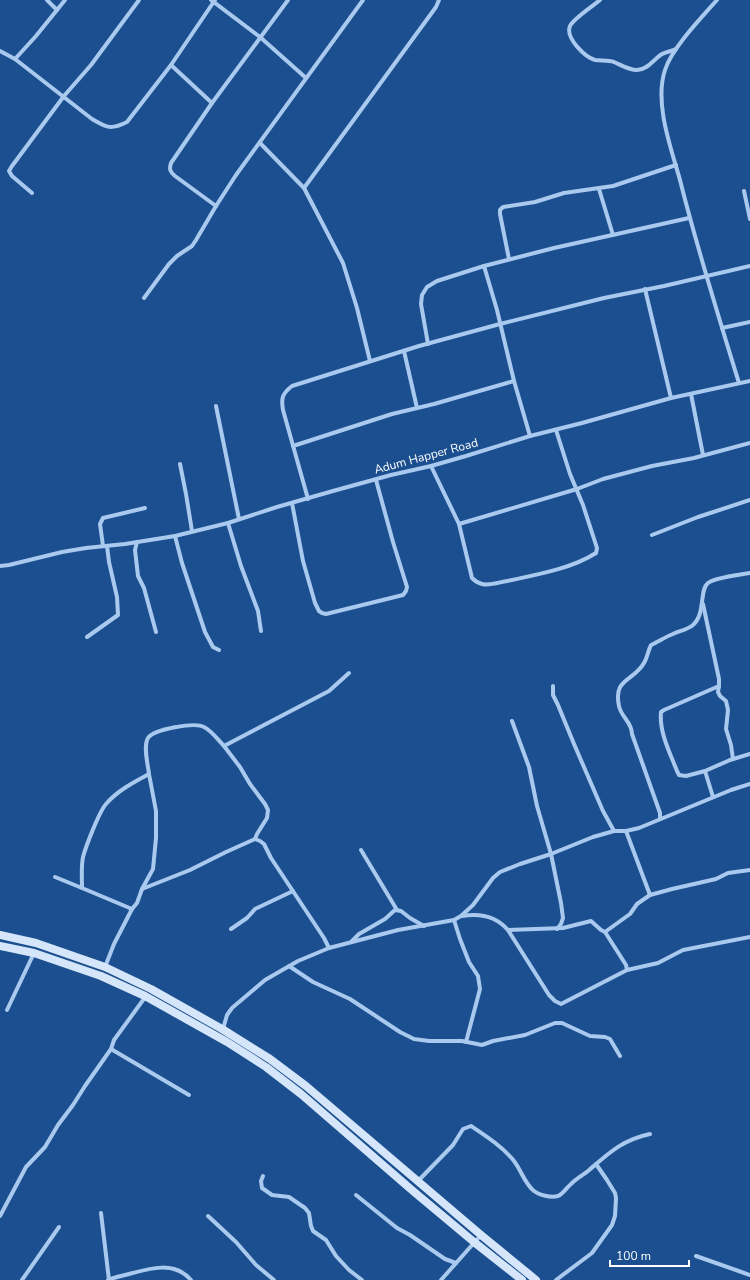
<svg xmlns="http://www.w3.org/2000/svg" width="750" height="1280" font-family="'Nunito Sans',sans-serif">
<rect width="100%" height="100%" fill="#1b4f8f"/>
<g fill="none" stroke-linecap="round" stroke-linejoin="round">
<!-- street -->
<g stroke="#a9c9ee" stroke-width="4">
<path d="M47,0L57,10"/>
<path d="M211,0L260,37L306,78"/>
<path d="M600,0C593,6 573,19 570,26C565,38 585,57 595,60C601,61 608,60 614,62C621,65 629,70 637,70C647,70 654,59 662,54C666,52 672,51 676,49"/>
<path d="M717,0C701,18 672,48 665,70C654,103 671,148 680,180C697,248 718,315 739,383"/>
<path d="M0,51L15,59L92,119C107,128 111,130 127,122L171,65L215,0"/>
<path d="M15,59L36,36L65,0"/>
<path d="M171,65L212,103"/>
<path d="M260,143L304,188L343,263L357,308L370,361"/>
<path d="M304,188L436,7L439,0"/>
<path d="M599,189L613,235"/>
<path d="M744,191L750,219"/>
<path d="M32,193L12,176L9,171L12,166L64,96L91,65L139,0"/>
<path d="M216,206L175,176C170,172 169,169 171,163L212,103L288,0"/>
<path d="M509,259L500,214V210L503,207L535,202L564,193L613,186L676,165"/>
<path d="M484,266L497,310L514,381L530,436"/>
<path d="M645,289L671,398"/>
<path d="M144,298L169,264L177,256L192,246L196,240L216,206L236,175L363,0"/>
<path d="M722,328L750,322"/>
<path d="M428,344L421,304L422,295L427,287L437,281L484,266L554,248L689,218"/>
<path d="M404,351L417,408"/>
<path d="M691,394L703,455"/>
<path d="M216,406L239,519"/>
<path d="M293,446L392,414L434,404L514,381"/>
<path d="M180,464L186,494L192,531"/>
<path d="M431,466L459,524L472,578C475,581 478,583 482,584C490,586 500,582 507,581C535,575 571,569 596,553L597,548L583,505L570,474L556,430"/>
<path d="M308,499L283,410C281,398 282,394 292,386L419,346L500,324L604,298L664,286L750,266"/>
<path d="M292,503L303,561L315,603L319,611L322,613L326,614L403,595L406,591L407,587L393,542L376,480"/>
<path d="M228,523L241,566L258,611L261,631"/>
<path d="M459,524L577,489L603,479L652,466L694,458L750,443"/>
<path d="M652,535L698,517L750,500"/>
<path d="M175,536L182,563L205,632L213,647L219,650"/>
<path d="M137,542L135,550L138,576L144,588L156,632"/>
<path d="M103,546L100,524L103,518L145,508"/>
<path d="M0,566L9,565L62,552L86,548L125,544L175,536L228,523L277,507L333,491L391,475L431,466L466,456L530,436L582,423L671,398L750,381"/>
<path d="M703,604L719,679V686L718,692L720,696L726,701L728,710L726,729L731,745L733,759"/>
<path d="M87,637L118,615L117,597L109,562L107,546"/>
<path d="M553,686V695L558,705L574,744L603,811L614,831"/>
<path d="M512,721L529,767L537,806L551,854L561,903L563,918L561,924L557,929"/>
<path d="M224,746L240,767L250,784L265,804L268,810L267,818L257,834L255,839"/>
<path d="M705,771L686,776L679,775L677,771C670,753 659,732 661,712L664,710L719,686"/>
<path d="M713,797L705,771L730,760L750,754"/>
<path d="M660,819V813L632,734C632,722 621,717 619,706C613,678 633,682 644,663C647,658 648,651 651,645C658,642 665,637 673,634C679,631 687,630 693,625C706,613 699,590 708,583C716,577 740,575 750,573"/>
<path d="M626,831L650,895"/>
<path d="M361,850L397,910"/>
<path d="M55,877L82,888"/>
<path d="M142,889L190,870L226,852L255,839L260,841L264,844L271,858L324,938L329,948"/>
<path d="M132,909L82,888C82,878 81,867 83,857C86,846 99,812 106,804C117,791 134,782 149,774C148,765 143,746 148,738C154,729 195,722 204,727C212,731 218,740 224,746L329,691L349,673"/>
<path d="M462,916C479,913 496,916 508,930L563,928L591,921L601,930L605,932L630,914L637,904L650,895L672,889L716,879L728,873L750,870"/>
<path d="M454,920L460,939L469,962L478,976L480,989L466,1042"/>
<path d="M231,929L247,918L255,909L293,891"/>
<path d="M508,930L549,995L555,1001L561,1004L627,970L626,965L605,932"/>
<path d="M352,941L359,934L385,919L395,910L401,911L410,918L424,926"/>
<path d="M289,966L313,982L350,999L400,1032L414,1039L429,1041H462L482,1045L493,1041L525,1035L555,1023H562L590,1036L605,1037L610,1039L620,1056"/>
<path d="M105,967L114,944L132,909L137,903L142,889L153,869L156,838V811L149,774"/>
<path d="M627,970L658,963L683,950L750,937"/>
<path d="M7,1010L34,953"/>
<path d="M223,1029L227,1015L232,1008L265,980L298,961L329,948L398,930L454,920L461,916L473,905L493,878L500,872L520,864L551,854L593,837L614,831H626L639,828L731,790L750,784"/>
<path d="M111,1049L189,1095"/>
<path d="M263,1176L261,1181L262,1188L272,1195L289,1197L305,1208L309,1213L311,1226L313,1231L326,1240L336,1256L349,1270L362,1280"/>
<path d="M418,1181L453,1145L463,1129L471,1126C486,1136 503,1147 514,1161C521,1170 525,1184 534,1191C539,1195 551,1198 558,1196C563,1194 567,1187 571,1184C576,1179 583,1175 588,1171C609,1153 622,1140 650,1134"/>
<path d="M356,1195L397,1228L410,1235L445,1259L456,1263"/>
<path d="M101,1213L109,1280"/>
<path d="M0,1216L26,1167L45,1147L58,1125L73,1105L85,1086L111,1049L114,1040L146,996"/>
<path d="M208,1216L236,1242L256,1265L274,1280"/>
<path d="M696,1256L750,1275"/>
<path d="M22,1280L59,1227"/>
<path d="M108,1280C115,1277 122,1276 129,1274C150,1268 175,1261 191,1280"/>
<path d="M441,1280L481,1235"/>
<path d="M556,1280L592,1253L612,1225L615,1216L616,1198L615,1193L607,1180L596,1164"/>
</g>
<!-- secondary -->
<g stroke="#d6e6fa" stroke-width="8">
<path d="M0,935L36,943L105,967L151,989L222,1029L270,1059L306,1086L481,1235L536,1280"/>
<path d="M0,946L34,953L101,976L145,996L227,1042L266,1067L301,1094L413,1191L474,1242L522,1280"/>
</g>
</g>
<g text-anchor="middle" stroke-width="4" stroke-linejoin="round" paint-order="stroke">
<!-- street labels -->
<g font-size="12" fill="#fff" stroke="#1b4f8f">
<text transform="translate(426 456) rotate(-15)" y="4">Adum Happer Road</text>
</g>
</g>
<!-- scale -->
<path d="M610 1260v6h79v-6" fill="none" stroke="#ffffff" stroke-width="2"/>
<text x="616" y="1260" font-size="12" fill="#ffffff" stroke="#1b4f8f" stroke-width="3" paint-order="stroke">100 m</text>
</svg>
